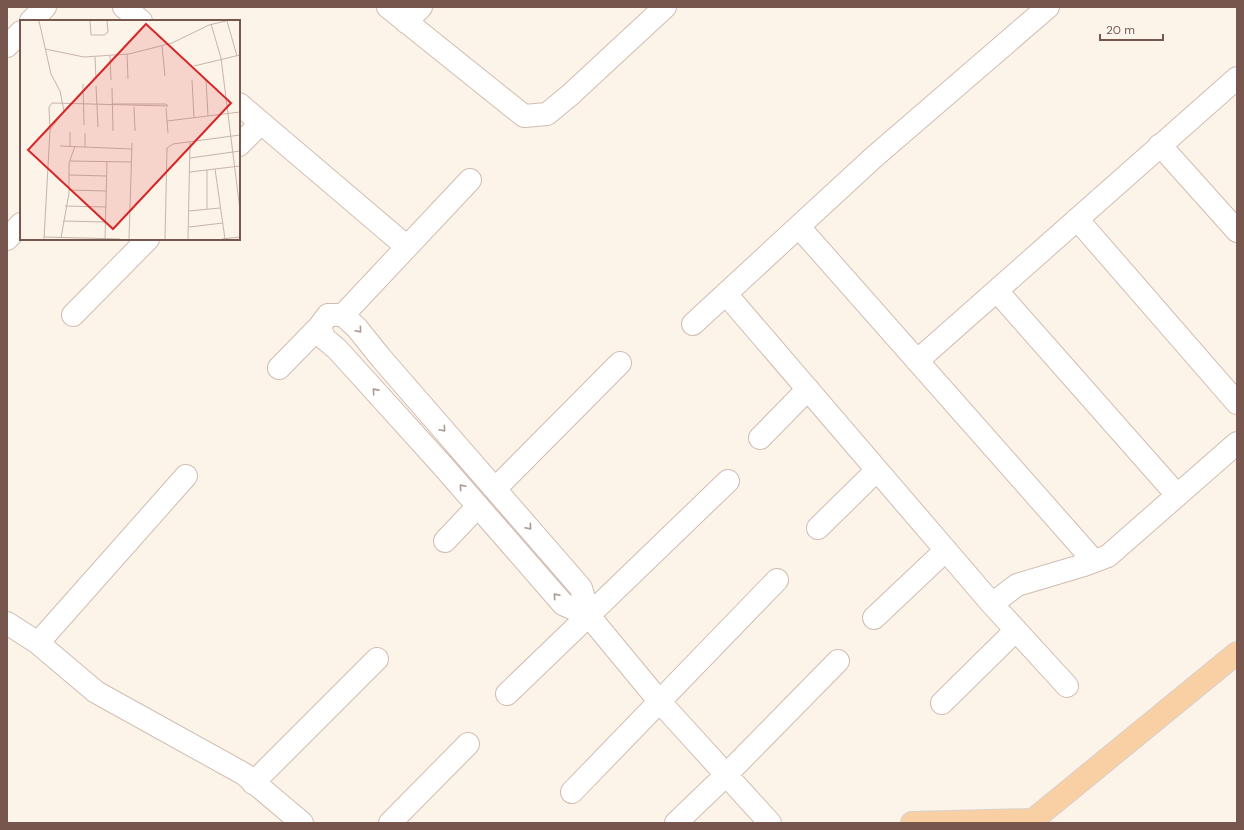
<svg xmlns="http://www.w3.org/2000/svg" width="1244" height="830" viewBox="0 0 1244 830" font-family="'DM Sans',sans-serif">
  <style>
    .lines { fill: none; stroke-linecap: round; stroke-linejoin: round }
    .minor-casing { stroke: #d1bcb1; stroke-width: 24 }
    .major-casing { stroke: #d9d0cd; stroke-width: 24 }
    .minor { stroke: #fff; stroke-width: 22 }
    .major { stroke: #f8d0a4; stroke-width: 22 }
    .oneway { stroke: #ad9a94 }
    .inset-road { fill: none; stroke: #c7b5ab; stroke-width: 1 }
    .view { fill: #d62828; fill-opacity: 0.15; stroke: #d62828; stroke-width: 2 }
    .inset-edge { fill: none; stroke: #77574d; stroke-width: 2 }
  </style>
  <rect width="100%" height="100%" fill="#fcf3e9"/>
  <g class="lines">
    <g class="minor-casing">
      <path id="minor" d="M124 7 141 21
        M388 7 524 116 547 114 570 95 665 7
        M31 21 45 7
        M406 22 421 7
        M7 46 21 32
        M239 104 407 247
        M239 145 261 123
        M1160 145 1237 231
        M1077 219 1237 403
        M799 227 1094 561
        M7 239 21 224
        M997 291 1177 495
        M726 294 992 604 1067 686
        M73 315 148 239
        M343 315 470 180
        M693 324 874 157 1048 7
        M917 361 1237 78
        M279 368 319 327
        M760 438 808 389
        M495 489 620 363
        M818 528 877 470
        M445 541 478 506
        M992 604 1017 585 1084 565 1108 556 1237 443
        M589 616 563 604 442 465 337 349 325 339 319 327 328 315H343L357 328 381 358 581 588 589 616 660 702 770 823
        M874 618 946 550
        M7 623 38 643 96 692 244 774 302 823
        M38 643 186 476
        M507 694 728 481
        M942 703 1016 630
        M253 783 377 659
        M572 792 777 580
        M390 823 468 744
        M676 823 726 775 838 661"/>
    </g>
    <g class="major-casing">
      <path id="major" d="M912 823 1033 820 1237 653"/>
    </g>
    <use href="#minor" class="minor"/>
    <use href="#major" class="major"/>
  </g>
  <defs><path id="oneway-chevron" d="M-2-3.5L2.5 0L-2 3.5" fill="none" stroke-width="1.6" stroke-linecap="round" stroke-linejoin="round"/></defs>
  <g class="oneway">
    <use href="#oneway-chevron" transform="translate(359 330) rotate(49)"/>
    <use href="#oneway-chevron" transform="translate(375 391) rotate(-132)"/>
    <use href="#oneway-chevron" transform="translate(443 429) rotate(49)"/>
    <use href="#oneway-chevron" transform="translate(462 487) rotate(-131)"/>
    <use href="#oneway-chevron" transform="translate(529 527) rotate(49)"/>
    <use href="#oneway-chevron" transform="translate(556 596) rotate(-131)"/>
  </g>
  <g transform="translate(20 20)">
    <rect width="220" height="220" fill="#fcf3e9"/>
    <path class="inset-road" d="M19 1 31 54 40 71 44 91 30 110 24 219M70 1 71 15H84L88 12 87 1M207 1 217 36M191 4 201 38 220 190M142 26 145 56M25 29 64 37 109 34 152 23 189 5 206 1M107 34 108 59M90 36 91 60M75 37 76 59M174 46 220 35M186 59 188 96M172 60 174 98M63 64 64 105M76 66 78 107M92 68 93 111M114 87 115 111M146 88 148 113M147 101 220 92M30 110 29 87 32 83 148 86 146 84H92M50 112V126M65 113V127M40 126 112 129M170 138 220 131M50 141 112 142M195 149 205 219M170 152 220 146M49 155 87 156M49 170 86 171M45 186 86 187M187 189V150M169 191 200 188M43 201 86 202M169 207 203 203M24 217 100 219M41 218 49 173V143L55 126M85 219 87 142M109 219 112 123M145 219 147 128 153 124 220 115M168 219 170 122M202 219 220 217"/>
    <path class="view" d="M126 4 211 83 93 209 8 130Z"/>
    <rect width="220" height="220" class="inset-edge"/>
  </g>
  <rect width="1244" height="830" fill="none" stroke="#77574d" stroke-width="16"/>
  <path d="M1100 34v6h63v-6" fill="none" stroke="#77574d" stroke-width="2"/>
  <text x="1106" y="34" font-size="12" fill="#77574d" stroke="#fff7f0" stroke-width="3" paint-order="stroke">20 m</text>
</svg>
